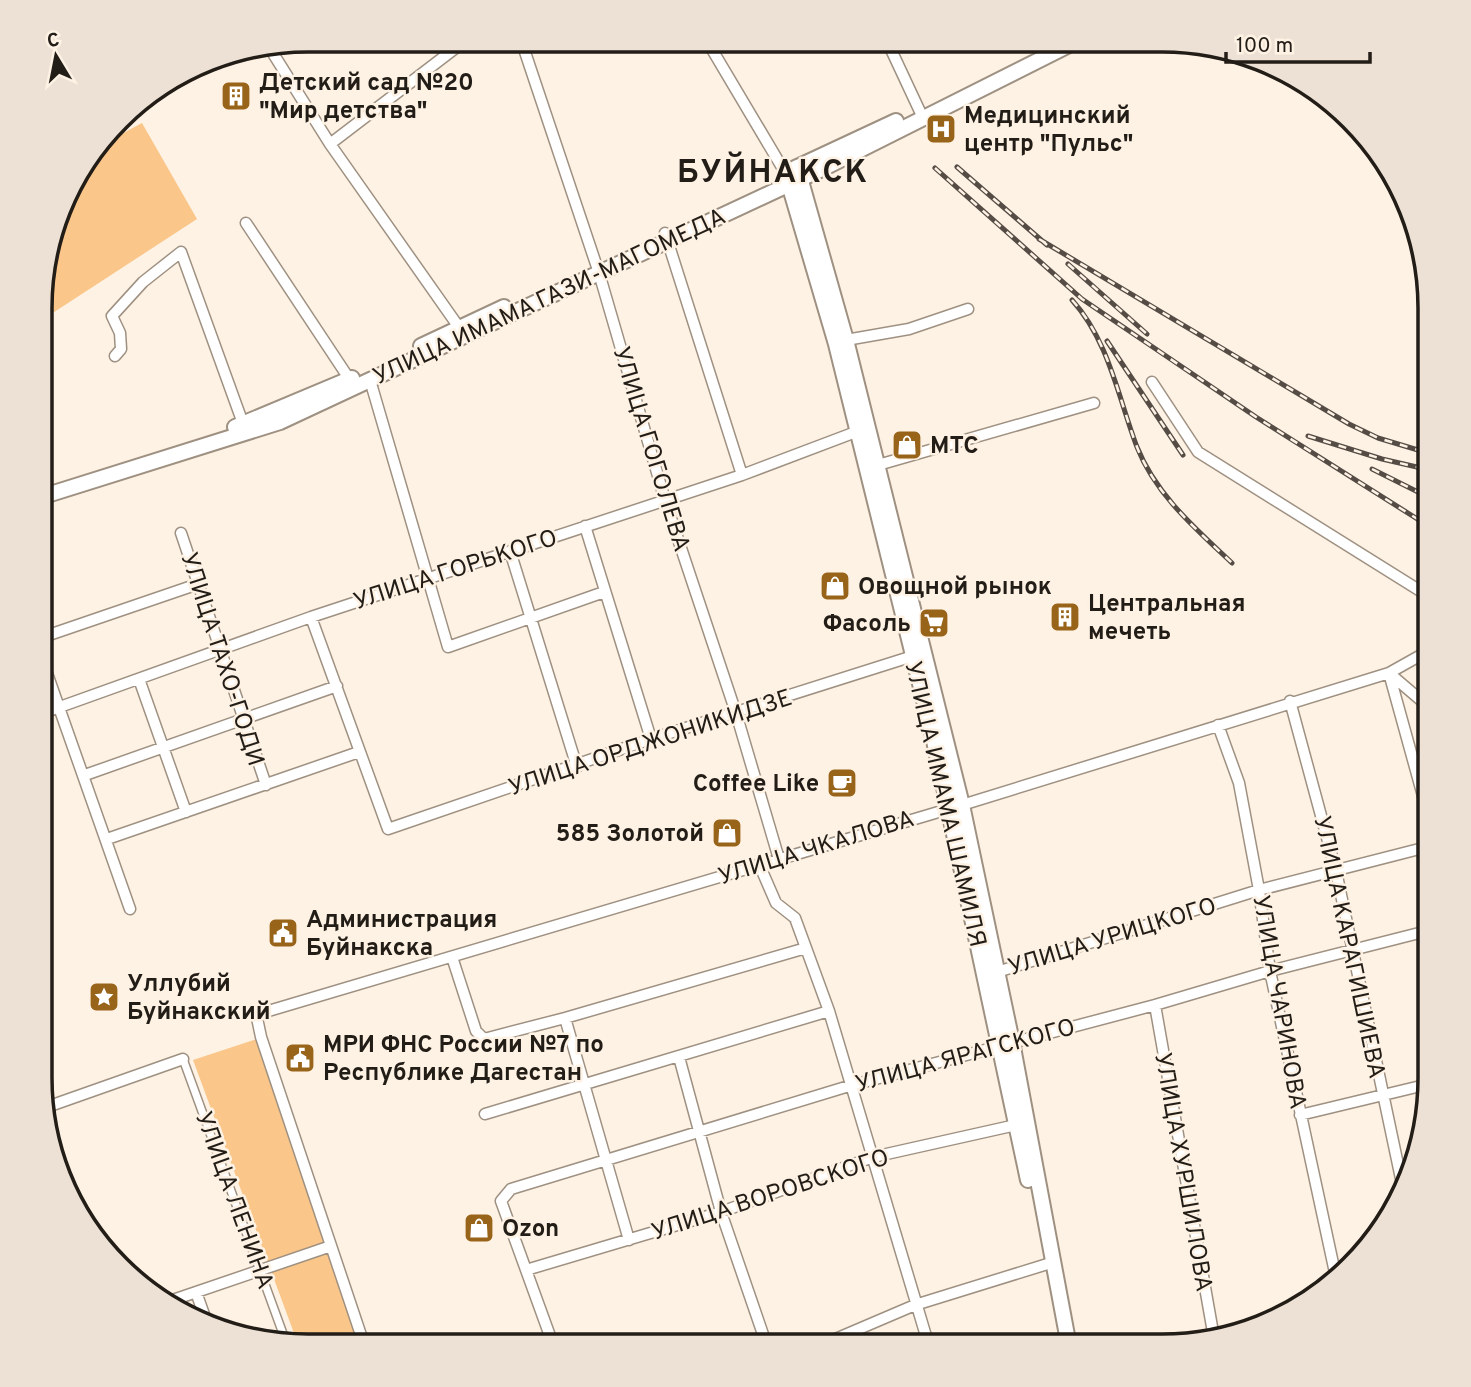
<svg xmlns="http://www.w3.org/2000/svg" width="1471" height="1387" viewBox="0 0 1471 1387" font-family="Overpass,sans-serif">
  <style>
    .green { fill: #fac689 }
    .lines { fill: none; stroke-linecap: round; stroke-linejoin: round }
    .pedestrian-casing { stroke: #9f9182; stroke-width: 10 }
    .minor-casing { stroke: #9f9182; stroke-width: 13 }
    .secondary-casing { stroke: #9f9182; stroke-width: 18 }
    .pedestrian { stroke: #fff; stroke-width: 7 }
    .minor { stroke: #fff; stroke-width: 10 }
    .secondary { stroke: #fff; stroke-width: 14 }
    .rail-casing { stroke: #554d45; stroke-width: 5 }
    .rail { stroke: #fef2e4; stroke-width: 2.5; stroke-dasharray: 8; stroke-linecap: butt }
    .labels { text-anchor: middle; stroke-width: 5; stroke-linejoin: round; paint-order: stroke }
    .poi-label { font-size: 24px; font-weight: bold; fill: #231d17; stroke: #fef2e4; text-anchor: start }
    .street-label { font-size: 24px; fill: #231d17; stroke: #fef2e4 }
    .district-label { font-size: 32px; font-weight: bold; letter-spacing: 2px; fill: #231d17; stroke: #fef2e4 }
    .rim { fill: none; stroke: #231d17; stroke-width: 3.5 }
  </style>
  <rect width="100%" height="100%" fill="#fef2e4"/>
  <path class="green" d="M142 123 197 219 45 318V257L76 174 101 145Z
    M257 1039 359 1347 298 1344 193 1060Z"/>
  <g class="lines">
    <g class="pedestrian-casing">
      <path id="pedestrian" d="M183 1059 286 1342"/>
    </g>
    <g class="minor-casing">
      <path id="minor" d="M521 40 599 273 665 500 736 713 779 859
        M707 41 786 174
        M887 41 923 118
        M269 47 330 144 463 333
        M330 144 466 40
        M246 223 352 383
        M665 233 742 475
        M846 340 909 329 968 309
        M115 356 121 349 120 333 112 316 143 282 181 252 245 429
        M370 380 448 647 604 592
        M1152 382 1198 452 1430 597
        M878 465 1094 403
        M585 526 651 739
        M181 533 266 785
        M510 551 577 767
        M311 617 388 829 651 739 913 656
        M43 637 198 584
        M43 662 130 909
        M1389 673 1431 825
        M1389 673 1430 708
        M139 679 186 812
        M1290 701 1336 871 1404 1193
        M43 713 311 617 742 475 861 430
        M1218 725 1239 783 1259 890 1270 971 1337 1282
        M85 775 337 686
        M107 839 359 752
        M759 864 776 903 795 918 806 948 829 1011 929 1346
        M452 957 476 1031 484 1039 565 1018 806 948
        M997 972 1259 890 1431 846
        M1155 1005 1214 1338
        M565 1018 629 1240
        M679 1057 721 1212 767 1346
        M44 1108 183 1059
        M485 1114 829 1011
        M1300 1115 1429 1084
        M526 1270 721 1212 873 1157 1016 1125
        M196 1292 207 1323
        M167 1302 331 1246
        M819 1346 915 1305 1054 1262
        M365 1347 261 1037 257 1018 265 1012 962 805 1389 673 1430 650
        M554 1347 501 1201 511 1189 849 1086 1155 1005 1270 971 1431 930"/>
    </g>
    <g class="secondary-casing">
      <path id="secondary" d="M797 167 846 340 962 805 1012 1042 1069 1346
        M791 170 896 121
        M786 174 836 344 933 736 1028 1180
        M421 346 504 307
        M235 427 352 378
        M44 496 280 422 824 168 1077 41"/>
    </g>
    <use href="#pedestrian" class="pedestrian"/>
    <use href="#minor" class="minor"/>
    <use href="#secondary" class="secondary"/>
    <g class="rail-casing">
      <path id="rail" d="M957 167 1047 245
        M935 168 1082 299 1256 417 1430 527
        M1039 239 1349 424 1378 438 1418 450
        M1068 264 1147 334
        M1072 300C1109 341 1118 397 1137 447 1156 495 1196 529 1232 563
        M1107 341 1183 455
        M1308 436 1382 459 1430 470
        M1372 469 1430 498"/>
    </g>
    <use href="#rail" class="rail"/>
  </g>
  <defs>
    <g id="building-square" transform="scale(1.575)"><rect x="-9" y="-9" width="18" height="18" rx="4" fill="#986419" stroke="#fef2e4"/><path d="M-4-6H4V6H1V3H-1V6H-4ZM-2.5-4.3h1.7v1.8h-1.7ZM.8-4.3h1.7v1.8H.8ZM-2.5-1h1.7V.8h-1.7ZM.8-1h1.7V.8H.8Z" fill="#fff"/></g>
    <g id="hospital-square" transform="scale(1.575)"><rect x="-9" y="-9" width="18" height="18" rx="4" fill="#986419" stroke="#fef2e4"/><path d="M-5-5h3v3.5h4V-5h3V5h-3V1.5h-4V5h-3Z" fill="#fff"/></g>
    <g id="shop-square" transform="scale(1.575)"><rect x="-9" y="-9" width="18" height="18" rx="4" fill="#986419" stroke="#fef2e4"/><path d="M-5-2.5h2.3a2.7 3.5 0 0 1 5.4 0H5L5.5 6h-11ZM-1.5-2.5h3a1.5 2.3 0 0 0-3 0Z" fill="#fff"/></g>
    <g id="supermarket-square" transform="scale(1.575)"><rect x="-9" y="-9" width="18" height="18" rx="4" fill="#986419" stroke="#fef2e4"/><path d="M-6-5.5h2.5l.6 2H6L4.5 2H-2.5L-4.4-4H-6ZM-1.5 3.2a1.3 1.3 0 1 0 .1 0ZM3 3.2a1.3 1.3 0 1 0 .1 0Z" fill="#fff"/></g>
    <g id="cafe-square" transform="scale(1.575)"><rect x="-9" y="-9" width="18" height="18" rx="4" fill="#986419" stroke="#fef2e4"/><path d="M-5.5-4.5H6V0H3Q3 3.5 0 3.5H-2.5Q-5.5 3.5-5.5 0ZM3-3.2v2h1.7v-2ZM-6 4.5H4V6H-6Z" fill="#fff"/></g>
    <g id="civic-square" transform="scale(1.575)"><rect x="-9" y="-9" width="18" height="18" rx="4" fill="#986419" stroke="#fef2e4"/><path d="M-.6-6.5H3V-4.5H.6V-3L4-1V1h2V6H-6V1h2V-1L-.6-3ZM-1.2 2.5V6h2.4V2.5Z" fill="#fff"/></g>
    <g id="sight-square" transform="scale(1.575)"><rect x="-9" y="-9" width="18" height="18" rx="4" fill="#986419" stroke="#fef2e4"/><path d="M0-6L1.8-2.2L6-1.7L2.9 1.2L3.7 5.4L0 3.3L-3.7 5.4L-2.9 1.2L-6-1.7L-1.8-2.2Z" fill="#fff"/></g>
  </defs>
  <g fill-rule="evenodd">
    <use href="#building-square" x="236" y="96"/>
    <use href="#hospital-square" x="941" y="129"/>
    <use href="#shop-square" x="907" y="445"/>
    <use href="#shop-square" x="835" y="586"/>
    <use href="#building-square" x="1065" y="617"/>
    <use href="#supermarket-square" x="934" y="623"/>
    <use href="#cafe-square" x="842" y="783"/>
    <use href="#shop-square" x="727" y="833"/>
    <use href="#civic-square" x="283" y="933"/>
    <use href="#sight-square" x="104" y="997"/>
    <use href="#civic-square" x="300" y="1058"/>
    <use href="#shop-square" x="479" y="1228"/>
  </g>
  <g class="labels">
    <g class="poi-label">
      <text x="259" y="90">Детский сад №20<tspan x="259" dy="28">"Мир детства"</tspan></text>
      <text x="964" y="123">Медицинский<tspan x="964" dy="28">центр "Пульс"</tspan></text>
      <text x="930" y="453">МТС</text>
      <text x="858" y="594">Овощной рынок</text>
      <text x="1088" y="611">Центральная<tspan x="1088" dy="28">мечеть</tspan></text>
      <text x="911" y="631" text-anchor="end">Фасоль</text>
      <text x="819" y="791" text-anchor="end">Coffee Like</text>
      <text x="704" y="841" text-anchor="end">585 Золотой</text>
      <text x="306" y="927">Администрация<tspan x="306" dy="28">Буйнакска</tspan></text>
      <text x="127" y="991">Уллубий<tspan x="127" dy="28">Буйнакский</tspan></text>
      <text x="323" y="1052">МРИ ФНС России №7 по<tspan x="323" dy="28">Республике Дагестан</tspan></text>
      <text x="502" y="1236">Ozon</text>
    </g>
    <g class="street-label">
      <text transform="translate(549 296) rotate(-25)" y="8">УЛИЦА ИМАМА ГАЗИ-МАГОМЕДА</text>
      <text transform="translate(652 449) rotate(73)" y="8">УЛИЦА ГОГОЛЕВА</text>
      <text transform="translate(455 569) rotate(-18)" y="8">УЛИЦА ГОРЬКОГО</text>
      <text transform="translate(223 659) rotate(72)" y="8">УЛИЦА ТАХО-ГОДИ</text>
      <text transform="translate(650 742) rotate(-18)" y="8">УЛИЦА ОРДЖОНИКИДЗЕ</text>
      <text transform="translate(946 804) rotate(77)" y="8">УЛИЦА ИМАМА ШАМИЛЯ</text>
      <text transform="translate(816 847) rotate(-17)" y="8">УЛИЦА ЧКАЛОВА</text>
      <text transform="translate(1112 936) rotate(-17)" y="8">УЛИЦА УРИЦКОГО</text>
      <text transform="translate(1350 947) rotate(78)" y="8">УЛИЦА КАРАГИШИЕВА</text>
      <text transform="translate(1280 1002) rotate(80)" y="8">УЛИЦА ЧАРИНОВА</text>
      <text transform="translate(965 1055) rotate(-15)" y="8">УЛИЦА ЯРАГСКОГО</text>
      <text transform="translate(1184 1172) rotate(80)" y="8">УЛИЦА ХУРШИЛОВА</text>
      <text transform="translate(770 1194) rotate(-18)" y="8">УЛИЦА ВОРОВСКОГО</text>
      <text transform="translate(235 1200) rotate(70)" y="8">УЛИЦА ЛЕНИНА</text>
    </g>
    <g class="district-label">
      <text x="773" y="182">БУЙНАКСК</text>
    </g>
  </g>
  <path d="M0 0H1471V1387H0ZM308 52H1162A256 256 0 0 1 1418 308V1078A256 256 0 0 1 1162 1334H308A256 256 0 0 1 52 1078V308A256 256 0 0 1 308 52Z" fill="#ece1d4" fill-rule="evenodd"/>
  <path class="rim" d="M308 52H1162A256 256 0 0 1 1418 308V1078A256 256 0 0 1 1162 1334H308A256 256 0 0 1 52 1078V308A256 256 0 0 1 308 52Z"/>
  <g transform="translate(56 56) rotate(350)" stroke="#fef2e4" stroke-width="5" paint-order="stroke">
  <path d="M0-5L12 26L0 18L-12 26Z" fill="#231d17"/>
  <text y="-10" font-size="19" font-weight="bold" text-anchor="middle" fill="#231d17">С</text>
  </g>
  <path d="M1226 52v10h144v-10" fill="none" stroke="#231d17" stroke-width="3.5"/>
  <text x="1236" y="52" font-size="21" fill="#231d17" stroke="#fef2e4" stroke-width="5" paint-order="stroke">100 m</text>
</svg>
